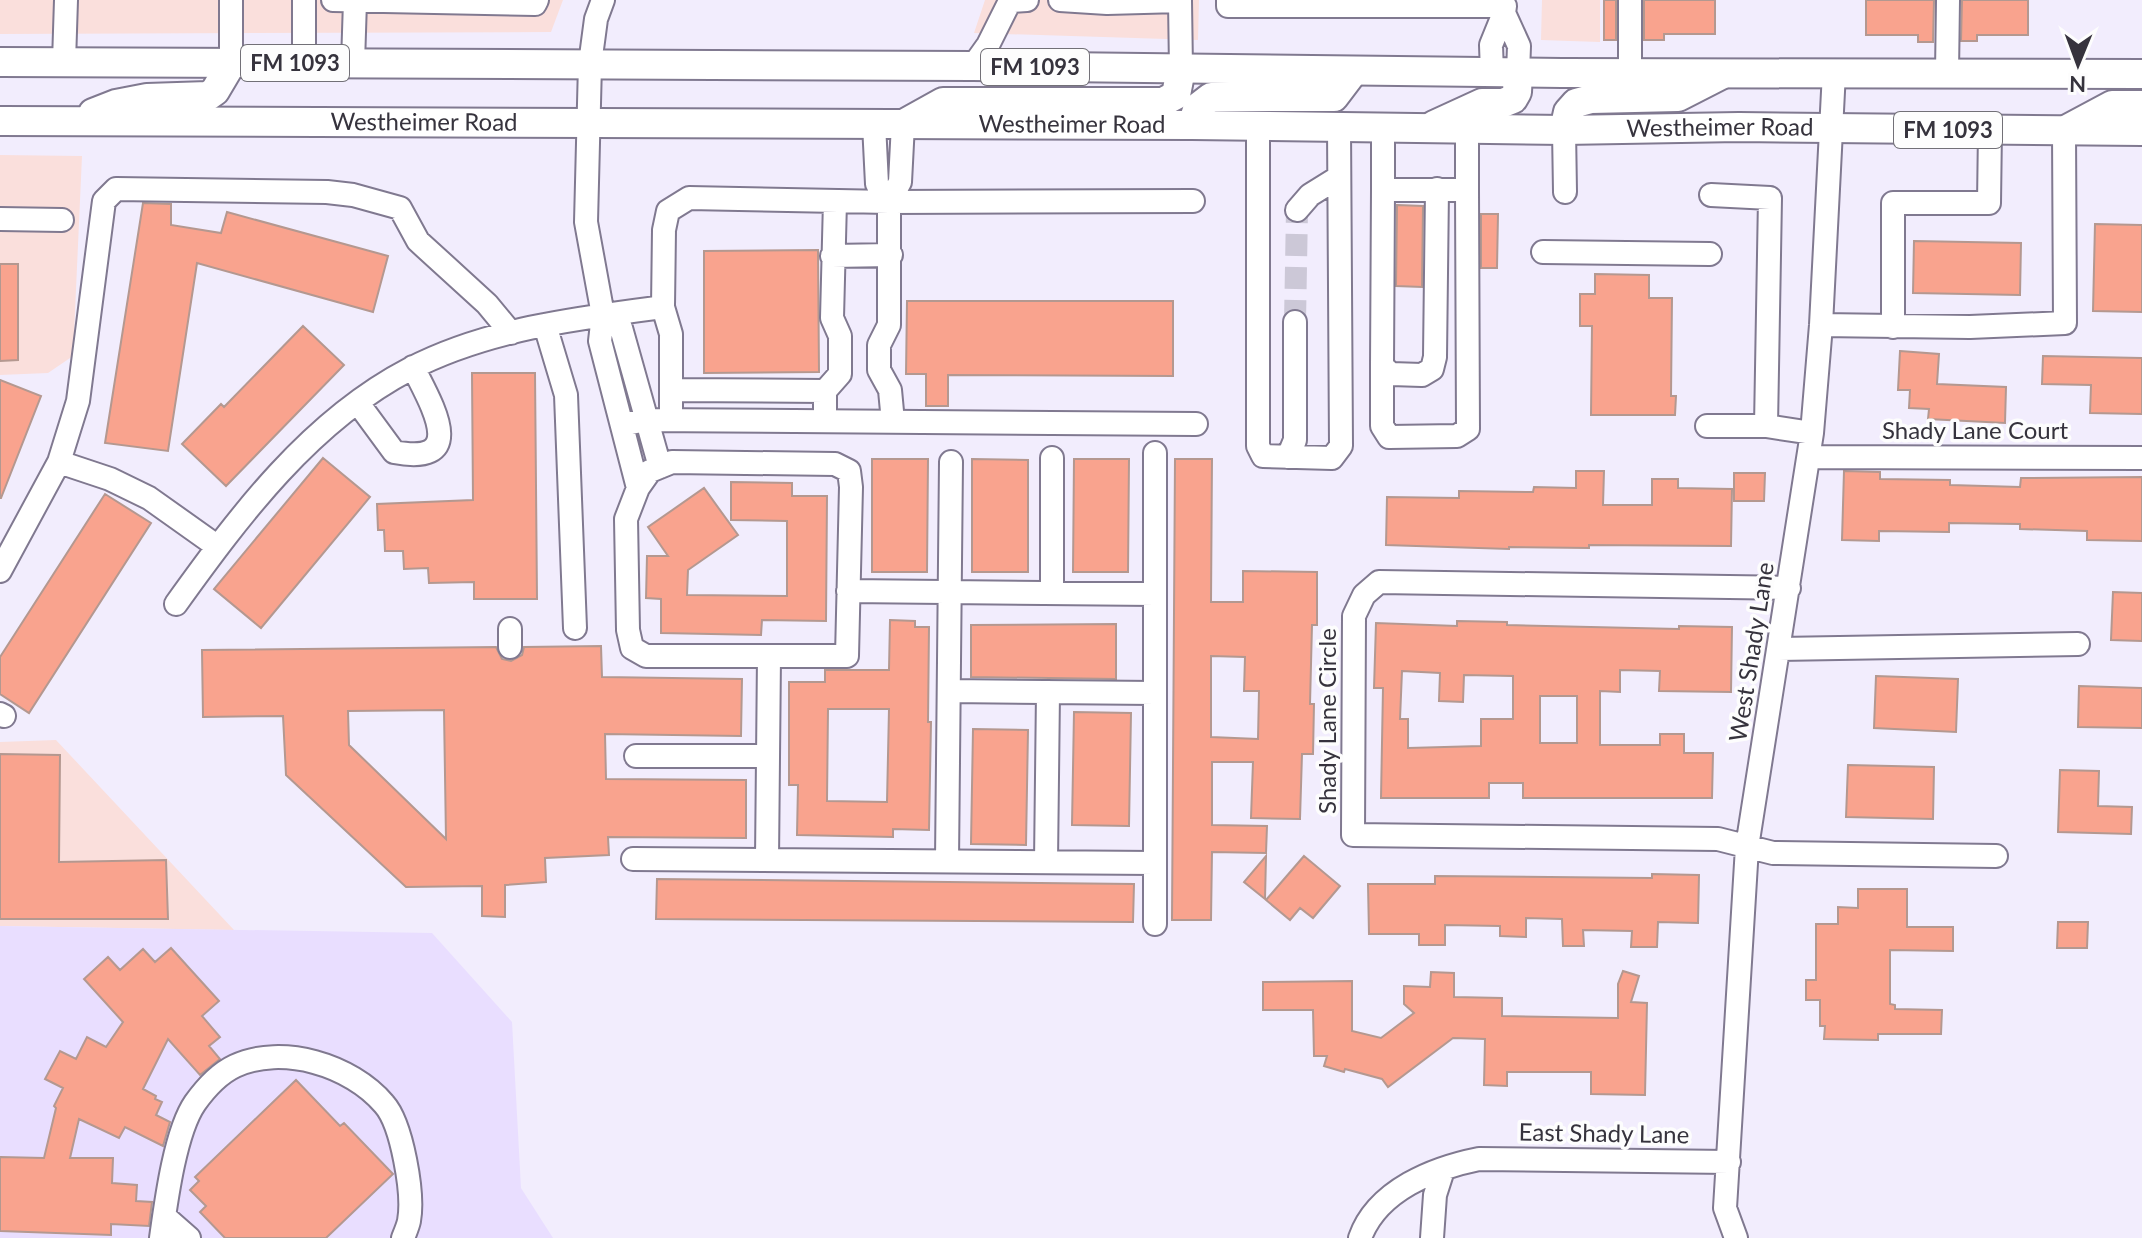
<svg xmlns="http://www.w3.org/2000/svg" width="2142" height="1238" viewBox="0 0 2142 1238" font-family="Lato,sans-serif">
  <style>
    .commercial { fill: #fadfdc }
    .built { fill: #e9deff }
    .building { fill: #f9a38e; stroke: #b49890; stroke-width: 2; fill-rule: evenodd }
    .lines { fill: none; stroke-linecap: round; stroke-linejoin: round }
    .minor-tunnel { stroke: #ccc8d7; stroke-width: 22; stroke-dasharray: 22 11; stroke-linecap: butt }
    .minor-casing { stroke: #807990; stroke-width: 26 }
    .major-casing { stroke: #807990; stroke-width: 32 }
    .minor { stroke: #fff; stroke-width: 22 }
    .major { stroke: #fff; stroke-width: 28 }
    .labels { text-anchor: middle; stroke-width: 7; stroke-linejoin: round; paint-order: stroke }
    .shield { fill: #fdfdfd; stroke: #727077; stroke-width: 2 }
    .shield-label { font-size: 22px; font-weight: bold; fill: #36333d }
    .street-label { font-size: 24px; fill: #36333d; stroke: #fdfdfd }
  </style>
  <rect width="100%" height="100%" fill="#f2edfd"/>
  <path class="commercial" d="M0 0H563L551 32 0 34Z
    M985 0H1199L1198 40 974 33Z
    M1542 0H1600V42L1541 40Z
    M0 155 82 156 73 356 48 373 0 375Z
    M56 740 234 930 0 926V742Z"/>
  <path class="built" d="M0 926 432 933 512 1022 521 1188 553 1238H0Z"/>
  <path class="building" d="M1604 0H1616V40H1604Z
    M1644 0H1715V34H1664V40H1644Z
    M1866 0H1934L1933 42H1918V35H1866Z
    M1962 0H2028V35H1977V41H1961Z
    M143 203 171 204V225L221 233 227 212 388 256 373 312 197 263 168 451 105 443Z
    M1397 205 1423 206 1422 287 1396 286Z
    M1481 214H1498L1497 268H1481Z
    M2095 224 2142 225V312L2093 311Z
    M1914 241 2021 243 2020 295 1913 293Z
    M818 250 819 372 704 373V251Z
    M0 264H18V360L0 361Z
    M1595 274 1649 275V298H1672L1671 396H1676L1675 415H1591L1592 326H1580V294H1595Z
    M907 301H1173V376L948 375V406H926V374H906Z
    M303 326 344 365 226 486 182 444 221 404 224 407Z
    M1900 351 1939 354 1937 384 2006 387 2005 423 1928 419 1929 409 1909 408 1910 390H1898Z
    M2043 356 2142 358V414L2090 413 2091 385 2042 384Z
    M472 373H535L537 599H474V582L429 583 428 568 404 569 403 551H385L384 530H378L377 504 473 500Z
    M0 380 41 396 1 498H0Z
    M323 458 370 497 261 628 214 589Z
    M872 459H928L927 572H872Z
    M972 459 1028 460V572H972Z
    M1074 459H1129L1128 572H1073Z
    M1175 459H1212L1211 602H1243V571L1317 572V625H1312L1310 704H1314L1313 754H1302L1300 819 1251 818 1253 762H1212V825L1267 826 1266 853 1212 852 1211 920H1172ZM1211 656 1245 657 1244 691H1259L1258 739 1211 737Z
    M1576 471H1604L1603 505H1652V479H1678V488L1732 489 1731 546 1589 545V548L1509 547V549L1386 545 1387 497 1459 498V491L1533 492 1534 487 1576 488Z
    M1844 471 1880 472V479L1950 480V485L2020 487 2021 478 2142 477V541L2087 540V531L2020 529V524L1949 523V532L1879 531V541L1842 540Z
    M1734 473H1765L1764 501H1734Z
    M731 482 792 483V496H827L826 621 762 620 761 635 661 633V599L646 598 647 556H668L648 527 704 488 738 535 688 570 687 595 787 596V521L731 520Z
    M105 494 151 523 29 713 0 694V657Z
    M2113 592 2142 593V641L2111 640Z
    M890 620 915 621V627H929L928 722H931L929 830 893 829V837L797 835 798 785H789V682H825V670H889ZM828 709H889L887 802 827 801Z
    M1457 621 1507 622V625L1679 629V626L1732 627 1731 692 1659 691 1660 671 1620 670V692L1600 691V745H1660V734H1684V753H1713L1712 798H1523V783H1489V798H1381L1383 688H1374L1376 623 1457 626ZM1402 671 1440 673 1439 701 1463 702 1464 675 1513 676V719H1481V746L1408 748V719H1400ZM1540 696H1577V743H1540Z
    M1116 624V679L971 677V625Z
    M601 646 602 677 742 679 741 736 605 734 606 779 746 780V838L608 837 609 855 545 858 546 882 505 885V917L482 916V886L406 887 286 775 283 716 203 717 202 650 496 647 502 659 511 661 522 655 524 647ZM444 710 446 839 349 745 348 711Z
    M1876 676 1958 679 1956 732 1874 728Z
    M2079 686 2142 688V728L2078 727Z
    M1074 712 1131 713 1129 826 1072 825Z
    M973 729 1028 730 1026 845 971 844Z
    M0 754 60 755 59 862 166 860 168 919H0Z
    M1848 765 1934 767 1933 819 1846 817Z
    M2060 770 2099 771 2098 806 2132 807 2131 834 2058 832Z
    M1266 856 1265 899 1244 882Z
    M1304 856 1340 886 1313 918 1300 908 1290 920 1266 900Z
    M1652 874 1699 875 1698 923 1658 922 1657 947H1631L1632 931 1583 930 1584 946H1563L1562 919 1526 918V937L1500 936V926L1445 925V945H1419V934H1369L1368 884H1435V876L1652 878Z
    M657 879 1134 884 1133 922 656 919Z
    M1858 889H1907V927H1953V951L1890 950V1004L1895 1005V1009L1942 1010 1941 1034H1878V1040L1824 1039 1825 1026H1820V1000H1806V980H1816V924H1838V907L1858 908Z
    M2058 922H2088L2087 948H2057Z
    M171 948 219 1001 202 1016 220 1037 209 1046 220 1059 200 1075 168 1039 143 1089 156 1096 155 1099 162 1102 156 1115 170 1122 163 1146 125 1127 119 1138 79 1119 70 1158H113L112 1183 137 1185 136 1201 152 1202 149 1226 111 1224V1235L0 1231V1157L44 1158 56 1108 54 1106 63 1088 45 1079 60 1051 76 1059 87 1037 106 1047 123 1022 84 979 108 957 120 970 143 949 155 962Z
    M1623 971 1639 976 1631 1002 1647 1003 1645 1095 1591 1094V1072H1507V1086L1484 1085 1485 1039 1453 1038 1388 1087 1382 1079 1345 1069 1344 1072 1324 1066 1327 1056H1314L1313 1010H1263V982L1352 981V1031L1381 1038 1414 1013 1404 1004V986L1430 987 1431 972 1454 973V997L1502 998V1016L1618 1018V984Z
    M296 1080 340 1126 344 1123 393 1174 326 1238H225L200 1212 206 1206 190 1190 199 1181 195 1177Z"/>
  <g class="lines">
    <path class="minor-tunnel" d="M1295 322 1297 210"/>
    <g class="minor-casing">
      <path id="minor" d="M231 0V64
        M333 0 535 4 537 0
        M603 0 596 19 590 64 586 222 603 315 600 341 638 488
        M1060 0 1107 3 1180 1 1181 69
        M1228 0V6H1505L1504 13 1519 46 1518 73
        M1630 0V73
        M64 62 66 0
        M304 63V0
        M353 63 355 1
        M973 66 988 45 1010 1 1027 0
        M1492 73 1491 45 1504 13
        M1947 73 1948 0
        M874 124 877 184 889 202
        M1258 126V446L1263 456 1332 458 1341 446 1339 127
        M1383 127V190H1467V129
        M1564 130 1565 192
        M1383 190 1382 366 1391 374 1422 375 1432 369 1435 357 1437 189
        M1711 195 1770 198 1766 426
        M1297 210 1310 195 1339 177
        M0 219 62 220
        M1543 252 1710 254
        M832 256 891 255
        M603 315 621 328 660 467
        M545 325 566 395 575 628
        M1821 325 1970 327 2065 323 2064 131
        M1893 327V203H1989L1990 130
        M1382 366V426L1389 437 1457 436 1468 429 1467 190
        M671 390 825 391
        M358 403 394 452C471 467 430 402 413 367
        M671 420V334L663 307 664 230 668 211 689 198 889 202 1193 201
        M825 421V391L840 374V336L832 318 835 201
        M893 422 890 390 879 370V345L889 325V202L900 182 903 124
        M622 425 645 420 1196 424
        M1707 426H1766L1812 433
        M1155 453V924
        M1288 457 1295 440V322
        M1809 457 2142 458
        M1052 458V593
        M59 462 110 479 149 498 218 547
        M672 462 835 464 849 471 851 487 847 656H646L632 648 628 630 626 519 638 488 650 471Z
        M0 571 59 462 78 401 104 201 116 189 327 192 353 195 400 208 418 241 487 304 511 333
        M1789 588 1379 582 1364 595 1354 616 1353 835 1718 839 1773 853 1996 856
        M848 591 1155 594
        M176 604C240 515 310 421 410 369 487 329 578 318 663 307
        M510 647V629
        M1779 649 2078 644
        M949 691 1155 693
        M0 714 4 716
        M636 756H768
        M633 859 1155 863
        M767 860 769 656
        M947 861 951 462
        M1046 862 1048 692
        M164 1216 189 1238
        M161 1238C166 1202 175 1132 195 1103 205 1089 218 1074 235 1066 282 1044 351 1065 384 1104 402 1124 414 1194 409 1221 408 1226 405 1233 403 1238
        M1360 1238C1377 1190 1434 1168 1479 1159L1729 1162
        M1432 1238 1435 1195 1443 1170
        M1736 1238 1725 1208 1747 847 1812 433 1821 325 1834 72"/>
    </g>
    <g class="major-casing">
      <g id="major">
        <path d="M0 62 973 66 1562 73 2142 74"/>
        <path d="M93 113 116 104 147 98 208 96 215 91 231 64"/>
        <path id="s1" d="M0 121 1192 125 1564 130 1739 127 2142 131"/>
        <path d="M907 122 943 102H1163L1176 95 1181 69"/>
        <path d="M1192 125 1198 107 1211 97H1334L1353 72"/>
        <path d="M1434 125 1482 103H1503L1513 99 1517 92 1518 73"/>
        <path d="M2069 128 2112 105H2142"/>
        <path d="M1564 130 1568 112 1576 103 1591 99 1678 97 1721 75"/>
      </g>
    </g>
    <use href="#minor" class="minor"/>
    <use href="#major" class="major"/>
  </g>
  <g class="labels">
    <g class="shield">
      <rect x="241" y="45" width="108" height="36" rx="6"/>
      <rect x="981" y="49" width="108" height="36" rx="6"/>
      <rect x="1894" y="112" width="108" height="36" rx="6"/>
    </g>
    <g class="shield-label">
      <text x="295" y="71">FM 1093</text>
      <text x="1035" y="75">FM 1093</text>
      <text x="1948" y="138">FM 1093</text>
    </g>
    <g class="street-label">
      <text dy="8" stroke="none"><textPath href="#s1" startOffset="424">Westheimer Road</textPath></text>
      <text dy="8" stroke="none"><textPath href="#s1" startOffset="1072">Westheimer Road</textPath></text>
      <text dy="8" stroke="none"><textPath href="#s1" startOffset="1720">Westheimer Road</textPath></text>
      <text x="1975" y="439">Shady Lane Court</text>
      <text transform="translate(1752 652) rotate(-81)" y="8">West Shady Lane</text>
      <text transform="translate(1328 721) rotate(-90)" y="8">Shady Lane Circle</text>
      <text transform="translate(1604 1134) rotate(1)" y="8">East Shady Lane</text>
    </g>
  </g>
  <g transform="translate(2078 64) rotate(181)" stroke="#fdfdfd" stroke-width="6" paint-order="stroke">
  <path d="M0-6L14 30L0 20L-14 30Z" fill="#36333d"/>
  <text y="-12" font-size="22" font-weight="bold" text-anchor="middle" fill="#36333d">N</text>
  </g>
</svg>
